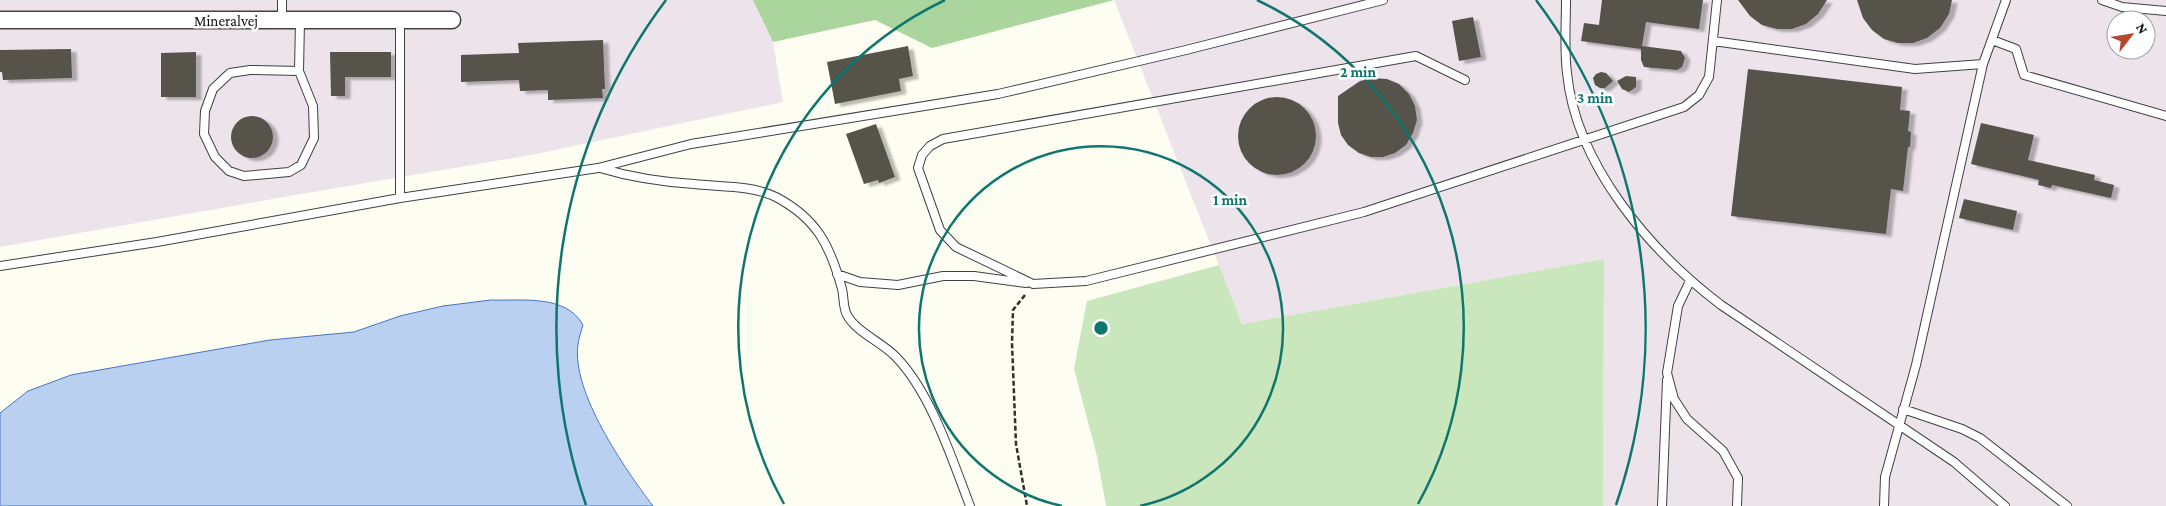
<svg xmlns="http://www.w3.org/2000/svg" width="2166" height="506" viewBox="0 0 2166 506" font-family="'Crimson Pro',serif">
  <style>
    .industrial { fill: #ece3eb; fill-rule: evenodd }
    .green { fill: #c9e6bd }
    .forest { fill: #aad59d }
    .water { fill: #b9d0f1; stroke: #4675c2 }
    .building { fill: #56524b; filter: url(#shadow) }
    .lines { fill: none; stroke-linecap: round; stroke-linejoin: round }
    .service-casing { stroke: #414141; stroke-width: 10 }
    .minor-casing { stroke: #414141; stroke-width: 19 }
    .path { stroke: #303030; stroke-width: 2.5; stroke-dasharray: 5 2.5; stroke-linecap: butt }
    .service { stroke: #fff; stroke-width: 8 }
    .minor { stroke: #fff; stroke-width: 16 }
    .ring { fill: none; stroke: #0f766e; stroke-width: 2.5 }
    .labels { text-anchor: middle; stroke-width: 5; stroke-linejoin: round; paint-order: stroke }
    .street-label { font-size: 15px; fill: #0e0e0e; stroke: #fff }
    .centre { fill: #0f766e; stroke: #fff; stroke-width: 2.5 }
    .ring-label { font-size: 15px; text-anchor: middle; font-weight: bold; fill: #0f766e; stroke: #fff; stroke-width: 5; stroke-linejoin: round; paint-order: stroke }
  </style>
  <defs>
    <filter id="shadow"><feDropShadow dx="5.5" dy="3" stdDeviation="1" flood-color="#0004"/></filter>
  </defs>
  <rect width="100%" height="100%" fill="#fdfef1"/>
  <path class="industrial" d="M0 0H753L773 42 783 102 531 155 301 194 0 247Z
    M1114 0H2166V506H1603L1604 259 1242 324ZM2116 20H2146V50H2116Z"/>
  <path class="green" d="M1604 259 1603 506H1106L1097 456 1074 369 1087 301 1219 265 1242 324Z"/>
  <path class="forest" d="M753 0H1114L932 48 875 20 773 42Z"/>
  <path class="water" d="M491 300C522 301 566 294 583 325 581 331 579 338 578 344 571 392 625 469 653 506H0V413L28 391 71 375 270 340 354 332 400 316 443 306Z"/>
  <path class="building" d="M1602 0H1703L1699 29 1646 22 1642 46 1681 51 1685 58 1682 67 1677 70 1644 67 1641 60V49L1581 41 1584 23 1599 25Z
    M1738 0H1827L1818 14 1806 24 1792 29H1777L1762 25 1750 16Z
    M1857 0H1952L1949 14 1940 28 1927 38 1913 43H1898L1884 39 1872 30 1863 18Z
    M1473 17 1481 57 1459 61 1452 21Z
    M603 40 605 89H602L603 98 548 100V90L520 91 519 80 461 82V55L519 53 518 43Z
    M908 46 913 76 899 79 901 91 835 104 827 62Z
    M71 49 72 78 3 80 2 72H0V50Z
    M196 52V97H161V53Z
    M330 52H391V77H345V96H331Z
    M1748 69 1902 87 1900 110 1910 111 1908 131 1911 132 1910 147H1908L1903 191 1891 189 1886 234 1731 216Z
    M1601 72 1606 73 1613 81 1605 88H1600L1595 85 1593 78 1596 74Z
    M1626 76 1636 77V87L1629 92 1622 89 1617 81Z
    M1373 78 1387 79 1399 84 1409 94 1415 106 1417 120 1413 133 1406 145 1395 153 1383 157H1371L1359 153 1348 145 1341 135 1338 123V96L1360 81Z
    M1238 136a39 39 0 1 1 78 0a39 39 0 1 1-78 0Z
    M231 137a21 21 0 1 1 42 0a21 21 0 1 1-42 0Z
    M1981 123 2034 135 2028 160 2095 175 2094 180 2114 185 2111 198 2052 185 2051 188 2038 185 2039 180 1971 164Z
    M876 124 895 177 879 183 878 180 864 184 846 134Z
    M1964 199 2017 211 2013 230 1959 218Z"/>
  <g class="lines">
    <g class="service-casing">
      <path id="service" d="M282 0V21
        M1566 0C1566 24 1564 49 1567 73 1576 165 1650 251 1721 305L1954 462 2005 506
        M2102 0 2122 7 2166 11
        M400 20V198L598 168 691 144 998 94 1186 50 1383 0
        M1992 40 2016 49 2024 75 2166 116
        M1713 41 1915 69 1983 64
        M299 71 250 70 230 73 213 89 205 111 204 134 215 157 229 171 244 176 289 172 301 165 314 138 313 106 299 71 300 21
        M1465 80 1416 56 943 139 930 146 922 155 918 168 940 230 956 247 1033 284 1086 281 1364 212 1684 107 1699 95 1709 77 1717 0
        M600 168C630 177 662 182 694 184 720 187 751 185 776 197 817 219 830 245 842 289 844 297 843 308 847 315 857 333 882 342 896 357 931 393 952 459 970 506
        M0 266 157 242 400 198
        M837 274 860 282 898 285 943 276H974L1026 283
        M1690 281 1678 306 1667 373 1674 399 1687 419 1723 451 1738 478 1737 506
        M1903 409 1962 429 1980 438 2067 506
        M1662 506 1667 380
        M1884 506 1885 477 1916 365 1983 64 2006 0"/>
    </g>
    <g class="minor-casing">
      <path id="minor" d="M0 20H452"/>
    </g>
    <path class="path" d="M1025 295 1013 310 1012 343 1016 444 1027 506"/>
    <use href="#service" class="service"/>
    <use href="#minor" class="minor"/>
  </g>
  <g class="ring">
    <path d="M1062 506A182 182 0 1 1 1140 506"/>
    <path d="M784 504A363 363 0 0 1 945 0M1257 0A363 363 0 0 1 1418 504"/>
    <path d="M586 505A545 545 0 0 1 666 0M1536 0A545 545 0 0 1 1616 505"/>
  </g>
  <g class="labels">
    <g class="street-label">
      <text x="226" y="26">Mineralvej</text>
    </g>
  </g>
  <circle cx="1101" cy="328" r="8" class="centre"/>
  <g class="ring-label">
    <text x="1358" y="77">2 min</text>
    <text x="1595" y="103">3 min</text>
    <text x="1230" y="205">1 min</text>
  </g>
  <g transform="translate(2131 35) rotate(59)"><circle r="24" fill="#ffffff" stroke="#9f9f9f"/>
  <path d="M0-4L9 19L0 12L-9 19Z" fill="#b34931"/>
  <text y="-8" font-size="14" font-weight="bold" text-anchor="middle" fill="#0e0e0e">N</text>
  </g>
</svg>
